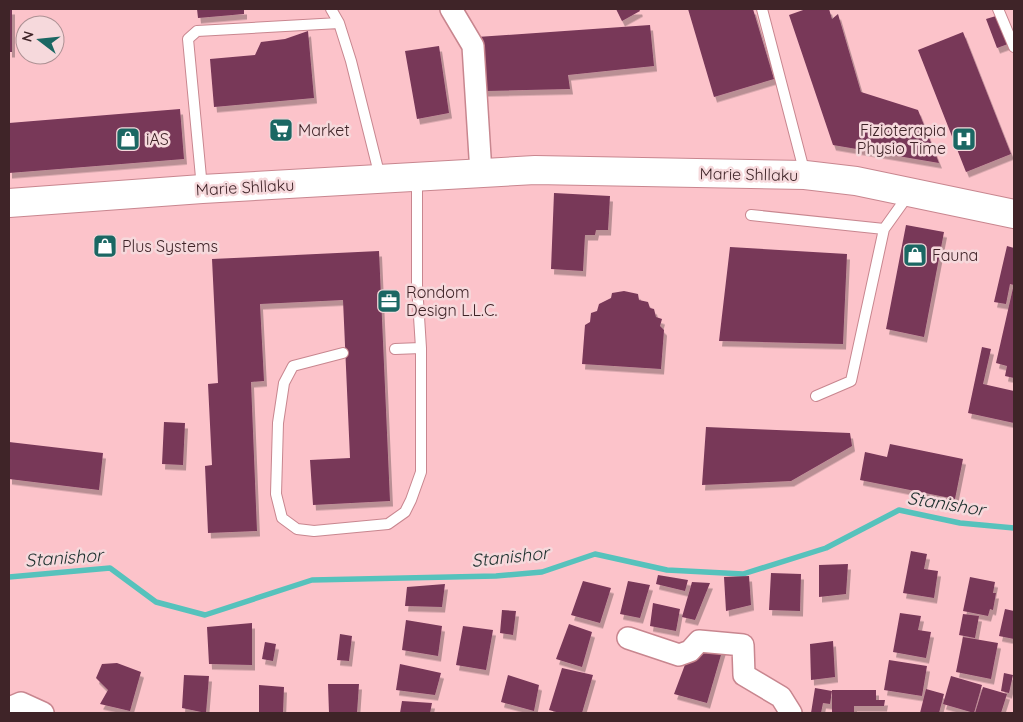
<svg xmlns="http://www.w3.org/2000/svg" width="1023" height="722" viewBox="0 0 1023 722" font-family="Quicksand,sans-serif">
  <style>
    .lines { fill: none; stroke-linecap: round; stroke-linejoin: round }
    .stream { stroke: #56c2bc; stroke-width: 5.5 }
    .building { fill: #783759; filter: url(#shadow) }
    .lane-casing { stroke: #c8868f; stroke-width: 12 }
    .street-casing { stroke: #c8868f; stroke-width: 24 }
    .secondary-casing { stroke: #c8868f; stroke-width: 30 }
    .lane { stroke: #fff; stroke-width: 10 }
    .street { stroke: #fff; stroke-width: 21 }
    .secondary { stroke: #fff; stroke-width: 28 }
    .labels { text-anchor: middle; stroke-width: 5; stroke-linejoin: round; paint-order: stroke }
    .poi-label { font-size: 16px; fill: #3f2428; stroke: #f6d9dc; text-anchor: start }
    .street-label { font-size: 16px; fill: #3f2428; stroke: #f6d9dc }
    .water-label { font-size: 18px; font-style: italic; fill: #1a2e2c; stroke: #f6d9dc }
  </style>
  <defs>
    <filter id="shadow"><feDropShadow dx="3" dy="5.5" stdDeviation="0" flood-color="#0004"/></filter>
  </defs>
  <rect width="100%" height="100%" fill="#fcc3ca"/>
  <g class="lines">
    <path class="stream" d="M9 577 110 568 156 602 205 615 312 580 496 576 542 572 595 554 667 570 743 574 826 548 899 510 960 523 1014 528"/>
  </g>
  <path class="building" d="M9 9H12V52H9Z
    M197 9H244V14L198 18Z
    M616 9H639L640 11 622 21Z
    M688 9H753L774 79 714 97Z
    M806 9H829L832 19 838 14 861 92 918 110 939 163 833 145 789 15Z
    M996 16 1008 44 997 48 986 19Z
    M650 25 654 66 568 75 570 89 485 91 477 37Z
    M308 31 314 98 214 107 210 59 255 55 261 42 285 39Z
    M963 32 1011 154 966 172 918 50Z
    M439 46 449 113 417 119 405 51Z
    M180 109 184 159 9 173V123Z
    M554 193 610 196 608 230H596L595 235H585L583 271 551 269Z
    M906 225 944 232 924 337 886 329Z
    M1007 246 1014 248V285L1010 284 1006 304 994 302Z
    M730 247 847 254 843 344 719 341Z
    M379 251 390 501 313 505 310 460 350 458 343 300 260 304 264 381 251 382 257 531 208 533 205 466 212 465 208 384 218 383 212 259Z
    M1013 288 1014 289V378L1005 376 1007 366 996 363Z
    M624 291 638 294 639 300 648 302 650 308 654 309 656 317 662 319 660 326 664 330 661 369 582 364 585 325 590 322 591 313 597 311 599 304 611 298 612 293Z
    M982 347 991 349 983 384 1014 391V423L968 413Z
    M164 422 185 423 183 465 162 464Z
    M706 427 850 433 852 446 791 481 702 485Z
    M9 442 103 453 99 490 9 479Z
    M890 444 963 459 955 499 860 480 865 452 887 457Z
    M911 551 927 554 924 569 938 571 934 598 903 593Z
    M848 564 846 594 819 597V565Z
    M771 573 801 574 800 611 769 610Z
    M658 575 688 580 685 591 656 584Z
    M749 576 751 605 726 611 724 577Z
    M970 577 995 582 993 593H996L993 610 990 609 988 616 963 611Z
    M583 581 611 588 600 623 571 615Z
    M628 581 650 585 640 618 620 614Z
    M692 582 710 583 695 620 682 617Z
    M445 584 442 607 405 606 407 587Z
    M653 603 680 609 676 631 650 626Z
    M1005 609 1014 611V639L999 636Z
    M502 610 516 611 513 635 500 633Z
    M900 613 921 616 918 630 931 632 926 658 893 652Z
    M963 614 979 616 975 638 959 635Z
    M406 620 442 626 438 656 402 650Z
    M252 623V665L209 664 207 627Z
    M569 624 592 632 582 667 556 659Z
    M463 626 493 630 486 670 456 665Z
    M340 634 352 636 349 661 337 660Z
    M963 637 998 643 991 679 956 672Z
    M833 641 835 677 811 680 810 644Z
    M265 642 276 644 273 661 262 659Z
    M698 647 723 648 707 703 674 694 686 662Z
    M889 660 927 666 922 696 884 690Z
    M117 663 141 672 130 711 100 704 108 690 96 678 102 664Z
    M400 664 441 673 435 695 396 690Z
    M562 668 593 675 582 713H560L549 710Z
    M1004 673 1013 675 1009 693 1001 691Z
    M184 675 209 676 206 713 182 708Z
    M508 675 539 685 534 711 501 702Z
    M951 676 982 685 974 713 943 704Z
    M328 684H359L357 713H329Z
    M259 685 284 687 283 713H259Z
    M983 687 1007 694 1001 713H975Z
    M815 688 832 691 830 704 823 703 821 713H811Z
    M926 689 944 694 939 713H920Z
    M832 690H876V700H885L884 706H854V713H832Z
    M402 701 432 703 430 713H400Z"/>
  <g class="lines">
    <g class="lane-casing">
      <path id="lane" d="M331 9 339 23
        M762 9 805 174
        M998 9 1014 47
        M417 178V285L421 348
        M202 188 188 39 197 31 339 23 351 61 380 177
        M751 215 884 229
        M343 353 293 366 284 383 278 423 276 494 282 518 297 529 314 531 388 524 405 512 411 500 421 472V348L395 349
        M816 396 851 381 884 229 909 194"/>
    </g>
    <g class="street-casing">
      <path id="street" d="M451 9 473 46 481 173
        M628 638 679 655 690 651 699 641 743 645 744 675 781 697 791 713
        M9 711 14 706 21 703 43 713"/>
    </g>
    <g class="secondary-casing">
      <path id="secondary" d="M9 203 202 189 535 170 805 175 856 181 1014 214"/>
    </g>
    <use href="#lane" class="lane"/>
    <use href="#street" class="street"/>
    <use href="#secondary" class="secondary"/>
  </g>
  <defs>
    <g id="supermarket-square" transform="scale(1.25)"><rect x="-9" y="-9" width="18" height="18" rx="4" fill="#1b6763" stroke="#f6d9dc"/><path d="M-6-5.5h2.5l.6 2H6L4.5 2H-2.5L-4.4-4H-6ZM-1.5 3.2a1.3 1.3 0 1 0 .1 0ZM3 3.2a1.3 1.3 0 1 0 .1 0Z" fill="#fff"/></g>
    <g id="shop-square" transform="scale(1.25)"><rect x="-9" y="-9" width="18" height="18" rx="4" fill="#1b6763" stroke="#f6d9dc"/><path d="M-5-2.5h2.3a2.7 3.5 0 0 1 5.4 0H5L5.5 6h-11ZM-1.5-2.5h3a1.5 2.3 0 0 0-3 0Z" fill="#fff"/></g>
    <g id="hospital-square" transform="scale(1.25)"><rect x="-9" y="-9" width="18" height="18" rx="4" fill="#1b6763" stroke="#f6d9dc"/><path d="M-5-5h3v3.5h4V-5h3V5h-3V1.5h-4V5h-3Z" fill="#fff"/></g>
    <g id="office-square" transform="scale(1.25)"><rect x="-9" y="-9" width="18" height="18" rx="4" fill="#1b6763" stroke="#f6d9dc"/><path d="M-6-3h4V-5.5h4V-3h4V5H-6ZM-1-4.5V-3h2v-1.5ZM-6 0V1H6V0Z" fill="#fff"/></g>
  </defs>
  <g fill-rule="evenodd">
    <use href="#supermarket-square" x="281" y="130"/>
    <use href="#shop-square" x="128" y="139"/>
    <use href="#hospital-square" x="964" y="139"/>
    <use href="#shop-square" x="105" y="246"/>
    <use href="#shop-square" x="915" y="255"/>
    <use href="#office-square" x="389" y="301"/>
  </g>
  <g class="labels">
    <g class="poi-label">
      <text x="298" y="136">Market</text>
      <text x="946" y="136" text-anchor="end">Fizioterapia<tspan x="946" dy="18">Physio Time</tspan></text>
      <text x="146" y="145">iAS</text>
      <text x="122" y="252">Plus Systems</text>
      <text x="932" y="261">Fauna</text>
      <text x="406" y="298">Rondom<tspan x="406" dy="18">Design L.L.C.</tspan></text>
    </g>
    <g class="street-label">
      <text transform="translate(749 174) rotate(1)" y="6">Marie Shllaku</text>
      <text transform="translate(245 187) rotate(-3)" y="6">Marie Shllaku</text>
    </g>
    <g class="water-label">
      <text transform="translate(946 504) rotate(9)" y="6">Stanishor</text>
      <text transform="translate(510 557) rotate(-6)" y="6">Stanishor</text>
      <text transform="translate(64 558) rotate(-4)" y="6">Stanishor</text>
    </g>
  </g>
  <rect width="1023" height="722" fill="none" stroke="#3f2428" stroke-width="20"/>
  <g transform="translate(40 40) rotate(286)"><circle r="24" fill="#f6d9dc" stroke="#ad9194"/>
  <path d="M0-4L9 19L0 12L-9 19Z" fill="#1b6763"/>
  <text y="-8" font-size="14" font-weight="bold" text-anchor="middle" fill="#3f2428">N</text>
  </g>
</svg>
